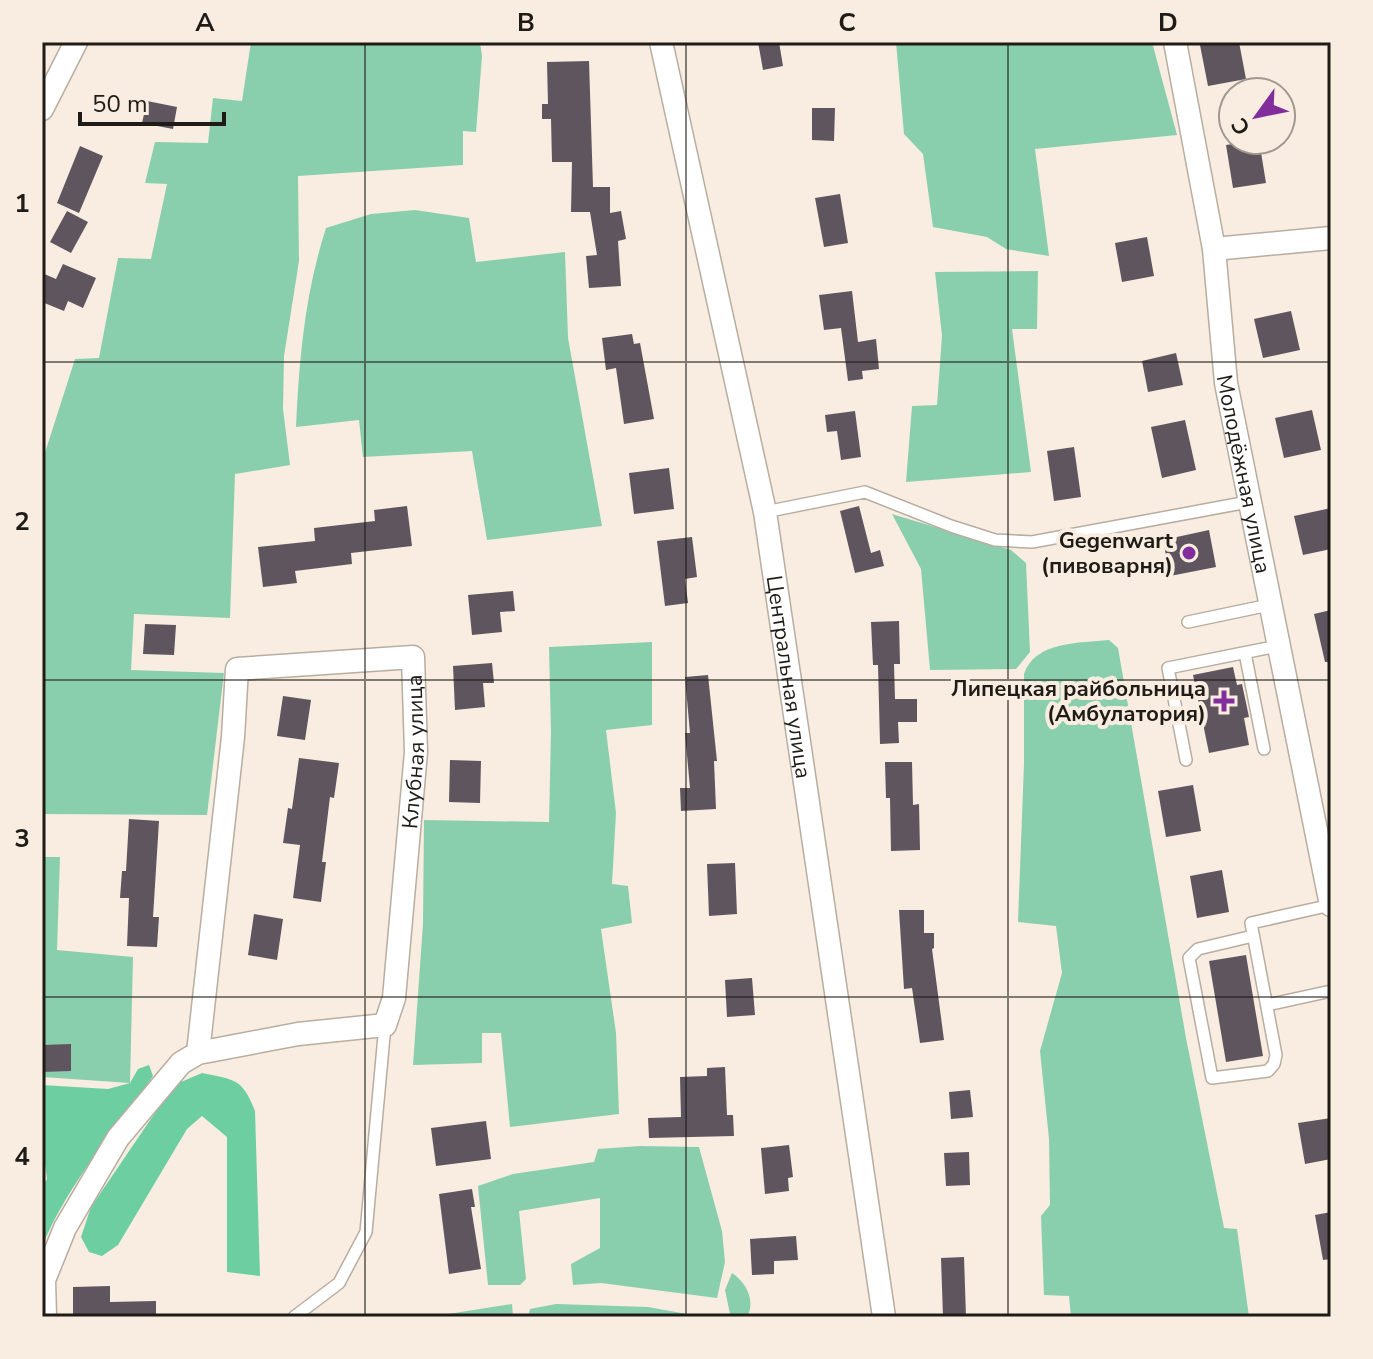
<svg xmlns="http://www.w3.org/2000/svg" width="1373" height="1359" viewBox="0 0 1373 1359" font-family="'Nunito Sans',sans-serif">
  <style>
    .green { fill: #89cfad }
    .forest { fill: #6dcea1 }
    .building { fill: #5f555f }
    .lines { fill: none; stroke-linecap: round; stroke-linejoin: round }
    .lane-casing { stroke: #b8ada1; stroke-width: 14 }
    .street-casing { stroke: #b8ada1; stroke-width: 25 }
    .lane { stroke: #fff; stroke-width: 11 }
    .street { stroke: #fff; stroke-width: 22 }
    .grid { fill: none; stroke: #1f1b16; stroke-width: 2; stroke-opacity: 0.55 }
    .poi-dot { fill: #822d9c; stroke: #f8ede0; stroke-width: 3 }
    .labels { text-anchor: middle; stroke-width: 8; stroke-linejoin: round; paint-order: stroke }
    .street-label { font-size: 22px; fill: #1f1b16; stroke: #f8ede0 }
    .poi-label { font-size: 22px; font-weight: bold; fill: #1f1b16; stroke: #f8ede0; text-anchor: end }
    .neatline { fill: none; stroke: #1f1b16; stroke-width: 3 }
    .grid-label { font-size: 26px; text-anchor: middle; font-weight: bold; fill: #1f1b16 }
  </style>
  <rect width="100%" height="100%" fill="#f8ede0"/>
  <path class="green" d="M251 42H480L482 56 476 132 463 131V165L298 176 299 261 284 356 283 409 290 465 235 474 230 618 134 614 131 670 224 673 207 815 42 814V462L75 359 99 358 118 258 151 259 167 184 145 183 155 142 208 143 213 98 242 101Z
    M896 42H1152L1177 135 1035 149 1049 256 1006 249 987 237 933 227 923 154 904 134Z
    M415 210 469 218 476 262 565 252 568 338 602 526 487 540 472 451 363 457 359 420 296 427C299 359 305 293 326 228L371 214Z
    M1038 271 1037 329H1012L1031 472 906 482 912 406 937 405 942 336 935 272Z
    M892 514 1011 550 1026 563 1030 652 1016 669 930 670 921 569Z
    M1109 640 1118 648 1186 1038 1224 1228 1237 1229 1249 1317H1071L1069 1296 1044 1295 1041 1216 1050 1205 1049 1139 1040 1051 1062 973 1056 926 1018 922 1024 764V674C1035 641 1080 643 1109 640Z
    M652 642V725L606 730 616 813 612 884 628 886 632 923 601 929 616 1033 619 1114 510 1127 501 1033H482V1063L413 1065 423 924 424 820 549 822 551 732 549 647Z
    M42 857H60L57 950 133 957 130 1083 42 1077Z
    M640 1146 699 1147 722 1231 725 1262 717 1298 601 1283 573 1285 571 1264 600 1248V1198L519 1211 526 1279 520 1285H488L478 1186 513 1174 594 1162 598 1149Z
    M732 1273C746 1282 756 1301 747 1317H708L730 1314 725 1290Z
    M512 1304 513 1317H448V1314Z
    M556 1304 648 1307 704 1317H528L530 1309Z"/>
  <path class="forest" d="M149 1065 153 1076C115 1133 68 1182 42 1247V1187L47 1179 42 1143V1085L108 1089 130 1083 138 1069Z
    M202 1073C235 1080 242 1078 255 1111L260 1276 227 1272V1137L202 1116 187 1129 118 1245 102 1256 89 1252 81 1237 91 1207 174 1085Z"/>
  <path class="building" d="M758 42H779L783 66 763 70Z
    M1214 42H1239L1246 79 1208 86 1200 45Z
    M589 61 593 187H610V213L621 211 626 239 618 241 621 286 589 288 586 256 597 255 590 212H571L572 162H552L551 119H542V104H548L547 62Z
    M147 101 177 107 173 129 142 123Z
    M812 108H835L834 141 812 140Z
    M1259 140 1266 183 1233 188 1226 145Z
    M80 146 103 156 79 213 57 203Z
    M840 194 848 243 824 247 815 198Z
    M67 211 88 222 71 253 50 242Z
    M1147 237 1154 276 1122 282 1115 243Z
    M63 264 96 278 83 308 68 301 64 311 42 302V273L56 279Z
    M852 291 858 342 876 339 879 369 862 371 863 379 848 381 841 328 824 330 819 295Z
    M1291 311 1300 350 1263 358 1254 319Z
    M632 334 634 344 640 343 654 419 624 424 616 368 606 370 602 338Z
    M1176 353 1183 385 1148 392 1142 361Z
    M1312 410 1321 450 1284 458 1275 418Z
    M855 411 861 457 841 460 837 431 827 432 825 415Z
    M1185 420 1196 470 1162 478 1151 427Z
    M1074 447 1081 497 1054 501 1047 451Z
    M669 468 674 509 634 514 629 473Z
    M407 506 412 546 351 553 352 564 295 571 297 583 263 587 258 547 315 541 314 528 375 521 374 510Z
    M859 506 871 553 880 550 884 566 855 573 840 511Z
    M1331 508V549L1303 555 1294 516Z
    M1209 530 1216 567 1170 576 1163 540Z
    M692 537 697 577 685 579 688 603 665 606 657 541Z
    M513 591 515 611 500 612 502 632 472 635 468 595Z
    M1331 610V662H1325L1314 614Z
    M899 621 900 664H894L895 699H917V722H898L899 743 880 744 878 665H873L871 622Z
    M145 624 176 625 174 655 143 654Z
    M492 663 494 683H483L485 707 455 710 453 666Z
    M1233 667 1237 685 1242 684 1249 717 1244 718 1249 745 1209 753 1193 675Z
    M708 675 717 761H714L716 809 681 811 680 788H690L685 733H690L685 677Z
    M283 696 311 700 305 740 277 736Z
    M299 758 339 763 334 798 330 797 322 862H326L321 902 293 898 300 845 283 843 288 808 292 809Z
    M450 760 481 761 480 803 449 802Z
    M885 762H912L913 805 919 804 920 850 891 851 890 798H886Z
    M1193 785 1201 831 1166 837 1158 791Z
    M129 819 159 821 153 917H159L157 947 127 946 129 898H120L122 871H126Z
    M735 863 737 914 709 916 707 864Z
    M1222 870 1229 912 1197 918 1190 876Z
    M899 910H924V933H934V948L932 949 944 1040 920 1043 912 988 904 989Z
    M254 914 283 919 277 960 248 955Z
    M1246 955 1263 1056 1226 1062 1209 961Z
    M752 978 755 1015 727 1017 725 980Z
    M71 1044V1071L42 1072V1045Z
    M725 1067 727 1115H733L734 1136 649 1138 648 1118 681 1117 680 1077 707 1076V1068Z
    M970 1090 973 1117 951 1119 949 1092Z
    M1331 1118V1159L1305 1164 1298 1123Z
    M486 1121 491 1159 436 1166 431 1128Z
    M789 1145 793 1177 788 1178 789 1191 765 1194 761 1148Z
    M969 1152 970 1185 946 1186 944 1153Z
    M472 1189 475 1207H471L481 1269 449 1274 439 1194Z
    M1331 1212V1259L1323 1260 1315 1215Z
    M796 1236 798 1260 774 1261V1274L752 1275 750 1239Z
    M964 1257 966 1317H943L941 1258Z
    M110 1286V1302L156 1301V1317H73V1287Z"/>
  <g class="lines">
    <g class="lane-casing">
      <path id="lane" d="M765 512 865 492 951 526 995 540 1032 542 1248 502
        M1188 622 1269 605
        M1245 653 1264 749
        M1186 760 1168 668 1278 646
        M1253 936 1198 949 1189 958 1212 1078 1268 1071 1274 1064 1276 1055 1251 923 1331 905
        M1267 1005 1331 991
        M294 1317 339 1283 366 1232 385 1025"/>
    </g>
    <g class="street-casing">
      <g id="street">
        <path id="s1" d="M661 42 765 512 884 1317"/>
        <path id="s2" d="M1175 42 1214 249 1226 383 1331 905"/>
        <path d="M42 109 76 42"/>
        <path d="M1214 249 1331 238"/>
        <path id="s3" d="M45 1317 44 1280 65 1228 118 1138 181 1063 198 1053 298 1034 385 1025 394 998 416 752 413 657 237 669 233 737 198 1053"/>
      </g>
    </g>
    <use href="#lane" class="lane"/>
    <use href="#street" class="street"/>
  </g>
  <path class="grid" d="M365 42V1317M686 42V1317M1008 42V1317M42 362H1331M42 680H1331M42 997H1331"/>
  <g class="poi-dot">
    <circle cx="1189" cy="553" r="8"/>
    <path d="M1220 689h8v8h8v8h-8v8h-8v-8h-8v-8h8z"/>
  </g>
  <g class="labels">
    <g class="street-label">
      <text dy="8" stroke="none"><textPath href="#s2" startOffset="438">Молодёжная улица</textPath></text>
      <text dy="8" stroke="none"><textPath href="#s1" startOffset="648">Центральная улица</textPath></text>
      <text dy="8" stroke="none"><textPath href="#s3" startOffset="780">Клубная улица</textPath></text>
    </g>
    <g class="poi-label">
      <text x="1173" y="548">Gegenwart<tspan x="1173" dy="25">(пивоварня)</tspan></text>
      <text x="1206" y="696">Липецкая райбольница<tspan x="1206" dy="25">(Амбулатория)</tspan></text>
    </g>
  </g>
  <rect width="1373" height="1359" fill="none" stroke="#f8ede0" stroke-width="88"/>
  <g transform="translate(1257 116) rotate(237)"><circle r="38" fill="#f8ede0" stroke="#a1998f" stroke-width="2"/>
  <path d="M0-6L14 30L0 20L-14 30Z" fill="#822d9c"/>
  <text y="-12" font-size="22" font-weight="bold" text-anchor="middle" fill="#1f1b16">С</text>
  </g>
  <path d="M80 112v12h144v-12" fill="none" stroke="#1f1b16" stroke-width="4"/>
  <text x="92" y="112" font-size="24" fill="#1f1b16" stroke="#f8ede0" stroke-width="6" paint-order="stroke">50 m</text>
  <rect x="44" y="44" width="1285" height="1271" class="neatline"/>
  <g class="grid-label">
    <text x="205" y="31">A</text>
    <text x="526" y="31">B</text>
    <text x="847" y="31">C</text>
    <text x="1168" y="31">D</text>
    <text x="22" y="212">1</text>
    <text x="22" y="530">2</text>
    <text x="22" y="847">3</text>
    <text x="22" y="1165">4</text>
  </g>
</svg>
